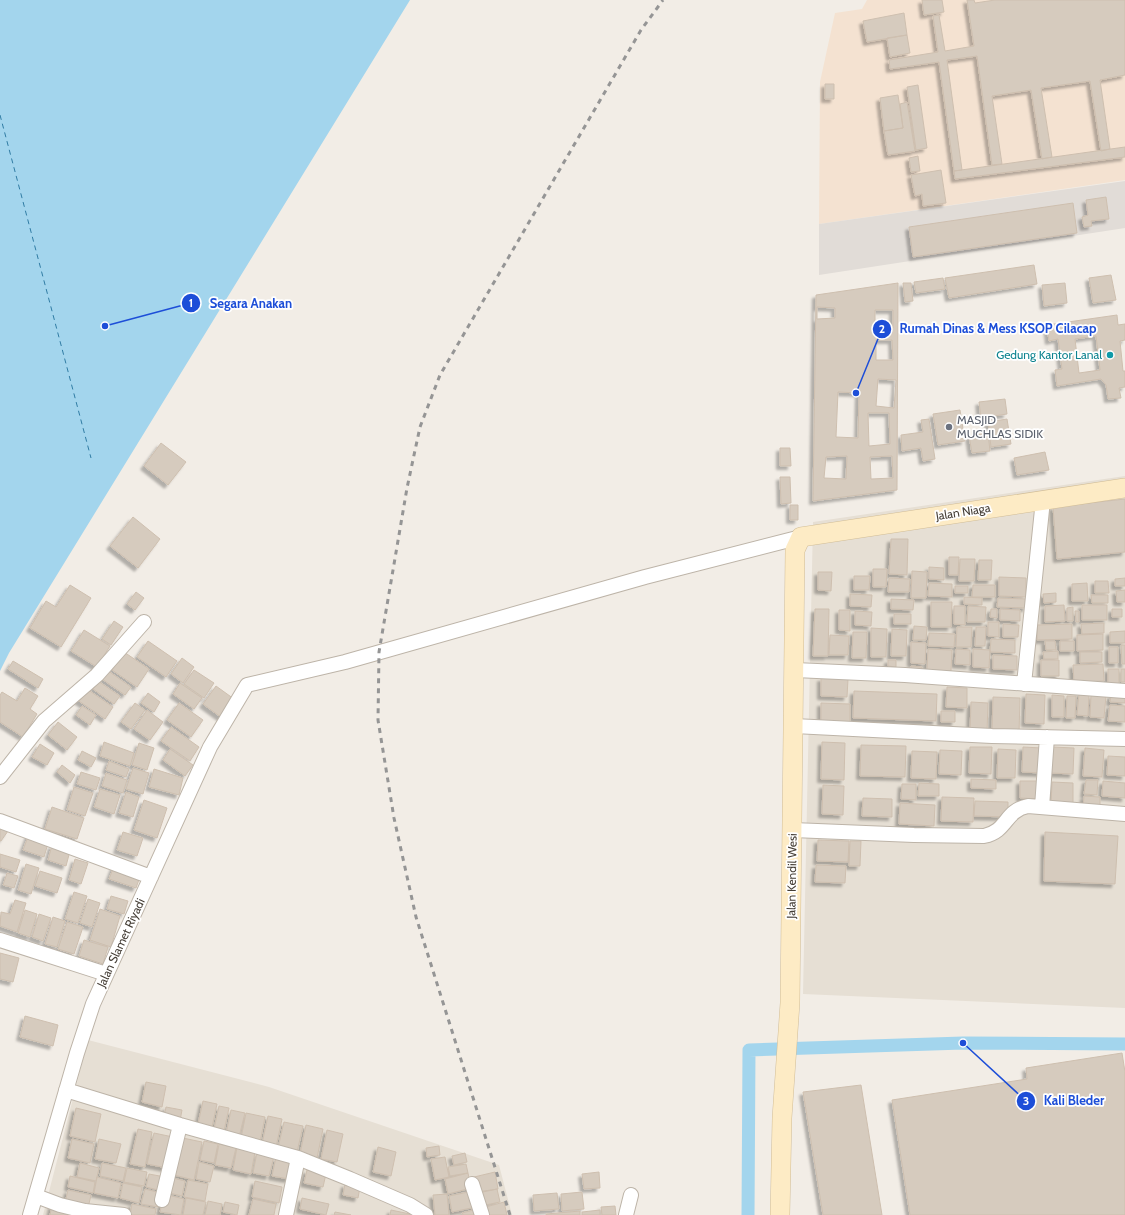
<svg xmlns="http://www.w3.org/2000/svg" width="1125" height="1215" viewBox="0 0 1125 1215" font-family="Cabin,sans-serif">
  <style>
    .residential { fill: #e6dfd4 }
    .commercial { fill: #f4e2d1 }
    .industrial { fill: #e1dcd7 }
    .water { fill: #a3d5ed }
    .lines { fill: none; stroke-linecap: round; stroke-linejoin: round }
    .canal { stroke: #a3d5ed; stroke-width: 13 }
    .ferry { stroke: #307ca4; stroke-width: 1; stroke-dasharray: 5 4; stroke-linecap: butt }
    .building { fill: #d6cbbe; stroke: #cebfaf; fill-rule: evenodd; filter: url(#shadow) }
    .minor-casing { stroke: #bdb4a8; stroke-width: 16 }
    .secondary-casing { stroke: #d1bd97; stroke-width: 20 }
    .minor { stroke: #fff; stroke-width: 14 }
    .secondary { stroke: #fdebc5; stroke-width: 19 }
    .rail { stroke: #959595; stroke-width: 3; stroke-dasharray: 5 5; stroke-linecap: butt }
    .culture-dot { fill: #0f9aa8; stroke: #fff; stroke-width: 1.5 }
    .worship-dot { fill: #6b7280; stroke: #fff; stroke-width: 1.5 }
    .labels { text-anchor: middle; stroke-width: 3.5; stroke-linejoin: round; paint-order: stroke }
    .culture-label { font-size: 12px; fill: #0d838f; stroke: #fff; text-anchor: end }
    .worship-label { font-size: 12px; fill: #5b616d; stroke: #fff; text-anchor: start }
    .street-label { font-size: 12px; fill: #443d35; stroke: #fff }
    .leader { fill: none; stroke: #1d4ed8; stroke-width: 1.5 }
    .callout-dot { fill: #1d4ed8; stroke: #fff; stroke-width: 1.5 }
    .mark-label { font-size: 12px; text-anchor: middle; font-weight: bold; fill: #fff }
    .callout-label { font-size: 13px; text-anchor: middle; font-weight: bold; fill: #1d4ed8; stroke: #fff; stroke-width: 3.5; stroke-linejoin: round; paint-order: stroke }
  </style>
  <defs>
    <filter id="shadow"><feDropShadow dx="-3.5" dy="3.5" stdDeviation="1" flood-color="#0004"/></filter>
  </defs>
  <rect width="100%" height="100%" fill="#f2ede6"/>
  <path class="residential" d="M1125 476V1008L803 994 813 522Z
    M88 1040 269 1087 499 1165 512 1215H43Z"/>
  <path class="commercial" d="M867 0H1125V180L819 224 820 82 835 13 862 9Z"/>
  <path class="industrial" d="M1125 181V228L819 275V224Z"/>
  <path class="water" d="M0 0H410L9 653 0 671Z"/>
  <g class="lines">
    <path class="canal" d="M748 1215 749 1050 963 1043 1125 1044"/>
    <path class="ferry" d="M0 115 91 458"/>
  </g>
  <path class="building" d="M922 0H942L944 12 924 15Z
    M967 0H974L975 3 995 0H1125V75L1100 80 1110 149 1101 151 1090 81 1041 88 1052 157 1042 159 1031 90 992 96 1002 164 992 165 977 56 947 60 962 170 954 171 939 62 890 69 889 60 938 52 933 16 939 15 945 51 974 46Z
    M904 13 907 35 867 42 863 21Z
    M907 35 910 53 890 57 887 38Z
    M825 84H834V99H825Z
    M918 85 927 148 916 150 907 87Z
    M898 95 903 128 884 131 880 98Z
    M907 102 915 151 888 155 884 131 903 128 900 104Z
    M1125 147V157L955 179 954 171Z
    M918 156 920 171 911 172 909 158Z
    M941 170 946 203 923 206 922 194 915 196 911 175Z
    M1106 197 1109 219 1091 221 1092 226 1084 227 1082 217 1088 215 1086 200Z
    M1073 203 1077 233 913 257 909 227Z
    M1034 265 1037 284 949 298 945 278Z
    M1111 275 1116 300 1093 303 1089 278Z
    M943 278 945 289 916 293 914 282Z
    M898 283 897 490 813 501 816 295Z
    M903 283H911L913 301 905 302Z
    M1065 283 1067 303 1044 306 1042 285Z
    M817 307 835 308V318L817 319Z
    M875 310H893V328H875Z
    M1117 315 1118 325 1125 324V340L1120 341 1123 371H1125V387L1119 388 1121 398 1108 399 1106 385 1101 379 1057 386 1055 370 1062 369 1058 339 1049 341 1047 325ZM1096 336 1100 370 1079 373 1075 339Z
    M876 340H892L893 360H876Z
    M878 379 896 380 894 408 876 406Z
    M838 392 859 393 858 438 836 437Z
    M1005 399 1007 414 981 418 979 402Z
    M960 410 965 441 938 445 933 414Z
    M868 413H889L890 444 869 446Z
    M929 419 935 459 923 461 921 448 902 451 901 435 923 432 921 420Z
    M1007 419 1011 444 991 447 988 422Z
    M988 433 990 451 972 453 969 436Z
    M161 443 186 462 168 485 144 466Z
    M780 448H790L791 466H780Z
    M1045 452 1049 470 1017 475 1014 458Z
    M847 456 846 479 824 478 826 457Z
    M892 456 893 478 871 479 870 457Z
    M780 477H790L791 503 781 504Z
    M1125 499V552L1057 559 1053 507Z
    M790 505H798V520H790Z
    M133 517 160 539 138 568 110 546Z
    M891 539H908L907 575 889 574Z
    M949 557H959L958 575H949Z
    M960 559H975L974 581H959Z
    M979 560H992L991 580H978Z
    M929 567 944 568V580L929 579Z
    M873 569H887L886 587H873Z
    M912 571 927 572 926 598H911Z
    M818 572H832L831 591 818 590Z
    M854 576H870L869 590H854Z
    M999 577 1026 578V597L999 596Z
    M889 578 910 579 909 592H888Z
    M1125 578V586H1115V579Z
    M1095 581H1108L1109 593H1095Z
    M929 583 952 584V597L928 596Z
    M1087 583 1088 601H1072V584Z
    M70 585 91 598 61 647 30 628 46 601 56 607Z
    M973 585H995V597H972Z
    M955 586H968V593H955Z
    M1125 590V602H1117L1116 591Z
    M136 592 144 598 135 610 127 604Z
    M1056 593V602L1044 603 1043 594Z
    M850 594 872 595 871 607 850 606Z
    M1091 595H1108V603H1092Z
    M964 597 982 598V605L964 604Z
    M998 598 1027 599 1026 608 997 607Z
    M891 599 914 600 913 610 891 609Z
    M931 602H952L951 627H931Z
    M1064 605 1065 621 1045 622V606Z
    M1082 605H1107V620H1082Z
    M954 606H965V625L954 624Z
    M968 606 986 607 985 622H967Z
    M1073 607V621H1067V608Z
    M815 609H829L828 656H813Z
    M991 609H997V618L990 617Z
    M1000 609 1020 610V621L1000 620Z
    M1112 609H1122V617H1112Z
    M839 610H850V631L839 630Z
    M855 611 872 612 871 626 855 625Z
    M1075 611H1079V622H1076Z
    M894 614H911V624H894Z
    M114 621 123 627 111 645 102 639Z
    M988 622H999V637L988 636Z
    M1104 623V633L1082 634 1081 624Z
    M1003 624 1019 625 1018 637H1003Z
    M1072 624V639L1037 640V625Z
    M914 626 927 627 926 640H913Z
    M957 627H972L971 647H956Z
    M976 627H986L985 646H975Z
    M871 628 887 629 886 657H871Z
    M892 629 907 630 906 656H891Z
    M84 630 110 646 97 667 71 651Z
    M1125 631V643H1110V632Z
    M853 632H867L866 658H852Z
    M929 633 955 634 954 647 928 646Z
    M1103 634V650L1077 651V635Z
    M830 635 849 636 848 655H829Z
    M991 639 1015 640V653L990 652Z
    M148 641 177 661 166 677 137 657Z
    M1045 641H1055L1056 650H1046Z
    M1060 641H1074V651H1060Z
    M911 642 926 643 925 664 911 663Z
    M1121 645H1125V664H1122Z
    M1109 647H1118V663H1109Z
    M928 649 952 650 951 671 927 670Z
    M956 649 970 650V665L955 664Z
    M973 649 990 650 989 668 973 667Z
    M1058 651V659H1044L1043 652Z
    M124 652 149 669 137 687 112 670Z
    M1080 652H1102V662L1080 663Z
    M993 655 1017 656V670L993 669Z
    M182 658 194 667 183 683 171 674Z
    M888 660H896V667L888 666Z
    M1041 660H1059V676H1041Z
    M13 661 43 679 38 688 8 669Z
    M1103 664 1104 681 1074 682 1073 665Z
    M911 666 922 667V672H911Z
    M1108 669H1119V689H1108Z
    M1121 669H1125V682H1121Z
    M107 670 131 687 125 695 102 679Z
    M194 670 214 683 204 698 184 684Z
    M821 678 848 679 847 697 821 696Z
    M98 681 120 696 114 704 93 689Z
    M180 683 202 698 194 709 173 694Z
    M216 686 234 699 222 718 203 704Z
    M84 687 113 707 105 719 76 699Z
    M947 687 967 688V708L946 707Z
    M25 688 38 696 30 709 37 714 23 737 0 722V695L2 692 17 701Z
    M854 691 937 694 936 721 853 718Z
    M148 693 160 702 154 712 141 703Z
    M1079 693 1089 694 1088 716 1077 715Z
    M1026 694 1045 695 1044 724 1025 723Z
    M1052 695 1064 696V717H1052Z
    M1091 695 1106 696 1104 718 1090 717Z
    M1111 695 1125 696V703L1110 702Z
    M1067 696H1076L1075 718H1066Z
    M993 697 1020 698 1019 734 992 733Z
    M971 702 988 703 987 733 970 732Z
    M135 703 145 710 131 729 121 722Z
    M179 703 203 720 191 737 167 720Z
    M821 703 850 704V723L821 722Z
    M1110 705 1125 706V722L1108 721Z
    M82 706 96 715 90 725 76 715Z
    M147 710 163 722 150 740 134 729Z
    M941 711H955V722H941Z
    M58 722 77 737 67 750 48 735Z
    M171 727 199 747 190 761 161 741Z
    M104 742 134 753 130 766 100 756Z
    M822 742 845 743 844 780 821 779Z
    M139 743 154 748 147 770 132 765Z
    M40 744 54 753 47 765 32 757Z
    M861 745 906 746 905 777 860 776Z
    M970 747H992L991 774 969 773Z
    M1023 747 1042 748V773L1022 772Z
    M1052 747 1074 748 1073 774 1051 773Z
    M1085 748 1104 750 1102 777 1083 776Z
    M170 749 193 765 185 776 163 760Z
    M998 749 1016 750 1015 778H997Z
    M940 750 962 751 961 775 939 774Z
    M82 751 96 758 91 767 78 760Z
    M912 751 937 752 936 779 911 778Z
    M1108 756 1125 757V776L1107 775Z
    M109 761 129 769 126 777 106 770Z
    M62 765 75 775 70 783 57 772Z
    M133 768 149 773 143 794 126 789Z
    M154 769 183 778 179 795 149 787Z
    M81 772 100 778 96 790 77 784Z
    M106 773 127 780 123 793 102 786Z
    M971 779 996 780V789L971 788Z
    M1086 780H1098L1097 795 1084 794Z
    M1020 781H1040V799L1020 798Z
    M1103 781 1125 783V798L1102 796Z
    M1052 782 1073 783V805H1051Z
    M919 783 939 784V796H918Z
    M902 784H916V800L901 799Z
    M823 785 844 786 843 815 822 814Z
    M74 787 93 793 85 816 67 810Z
    M100 789 120 795 114 814 94 807Z
    M126 792 139 797 133 817 119 813Z
    M1084 796 1100 797V810L1083 809Z
    M942 797 974 798 973 822 941 821Z
    M863 798 892 799V817L862 816Z
    M144 800 167 808 157 838 134 830Z
    M975 801 1008 802V817L974 816Z
    M900 803 935 805 934 826 899 824Z
    M52 807 84 818 77 839 45 829Z
    M0 826 8 831 1 841H0Z
    M123 832 143 838 137 856 117 850Z
    M1045 832 1118 836 1115 884 1044 881Z
    M29 834 49 840 44 857 23 850Z
    M818 840 849 841 848 862 817 861Z
    M850 841H861L860 866H849Z
    M52 845 70 851 66 866 48 860Z
    M0 854 20 860 16 872 0 867Z
    M75 859 88 863 81 884 69 880Z
    M26 864 39 868 31 894 18 890Z
    M816 865 846 866 845 883 815 882Z
    M114 866 141 874 136 888 109 879Z
    M40 871 62 878 57 893 35 886Z
    M7 873 18 876 14 888 3 885Z
    M74 892 87 896 78 923 65 919Z
    M111 896 128 901 124 914 107 909Z
    M88 899 100 903 92 927 80 923Z
    M15 900 26 903 17 932 0 926 1 912 10 914Z
    M100 909 120 916 111 947 90 940Z
    M25 910 37 914 30 937 18 933Z
    M39 914 51 918 43 941 32 937Z
    M53 917 65 921 57 947 45 944Z
    M67 922 83 927 74 954 58 949Z
    M84 940 108 947 103 964 79 956Z
    M0 953 19 958 13 982 0 979Z
    M25 1016 58 1025 53 1046 20 1037Z
    M1122 1053 1125 1072V1215H910L892 1100 1027 1079 1026 1068Z
    M146 1082 166 1086 162 1107 142 1102Z
    M861 1085 882 1215H823L803 1092Z
    M203 1101 217 1104 212 1127 198 1124Z
    M219 1106 229 1108 224 1131 214 1129Z
    M166 1107 182 1110 180 1121 164 1117Z
    M76 1108 101 1114 95 1142 70 1136Z
    M231 1110 245 1113 239 1137 226 1134Z
    M246 1113 265 1117 260 1142 241 1138Z
    M268 1116 282 1119 276 1147 262 1144Z
    M284 1122 303 1126 297 1152 278 1148Z
    M306 1125 323 1129 317 1158 300 1154Z
    M138 1129 152 1132 145 1167 130 1164Z
    M327 1130 343 1134 337 1162 321 1159Z
    M154 1133 173 1137 167 1168 147 1164Z
    M178 1137 202 1142 194 1180 170 1174Z
    M72 1139 94 1144 90 1163 68 1158Z
    M99 1139 121 1144 116 1163 95 1159Z
    M204 1141 218 1144 214 1163 200 1160Z
    M219 1144 236 1148 231 1168 215 1165Z
    M439 1146 440 1155 427 1157 426 1148Z
    M237 1147 255 1152 251 1174 233 1170Z
    M378 1147 396 1152 391 1176 373 1172Z
    M257 1152 274 1156 269 1176 253 1173Z
    M465 1153 467 1162 454 1165 452 1156Z
    M276 1157 293 1161 289 1179 272 1176Z
    M445 1157 449 1177 435 1180 431 1159Z
    M199 1162 214 1166 210 1182 196 1179Z
    M80 1163 99 1168 96 1181 77 1177Z
    M102 1163 126 1168 123 1181 100 1176Z
    M466 1164 468 1173 450 1176 448 1167Z
    M127 1168 147 1172 144 1186 124 1182Z
    M307 1170 326 1174 323 1187 304 1183Z
    M495 1172 498 1189 477 1192 474 1177Z
    M599 1172 600 1188 584 1189 582 1174Z
    M468 1173 471 1188 448 1194 445 1179Z
    M149 1174 165 1177 162 1191 146 1187Z
    M70 1176 95 1182 93 1193 68 1187Z
    M97 1177 121 1183 118 1198 94 1193Z
    M169 1177 185 1181 182 1196 165 1192Z
    M188 1180 208 1184 205 1201 184 1197Z
    M255 1181 282 1187 279 1203 252 1197Z
    M123 1183 142 1187 139 1203 120 1198Z
    M345 1184 360 1187 358 1198 343 1195Z
    M145 1189 161 1193 158 1207 141 1204Z
    M497 1189 500 1202 481 1206 478 1193Z
    M68 1190 91 1195 88 1208 65 1203Z
    M473 1191 476 1207 452 1212 449 1196Z
    M582 1192 584 1209 562 1211 561 1194Z
    M557 1193 559 1209 534 1211 533 1195Z
    M164 1194 184 1199 181 1215 160 1212Z
    M447 1194 449 1215H435L433 1195Z
    M186 1198 206 1202 203 1215H183Z
    M302 1198 329 1204 326 1215 300 1209Z
    M253 1199 276 1204 274 1215H249Z
    M208 1201 222 1204 220 1215H205Z
    M225 1202 239 1205 237 1215 223 1212Z
    M504 1202 507 1215H484L482 1208Z
    M132 1204 156 1209 155 1215H130Z
    M52 1205 75 1215H50Z
    M615 1206 616 1215H602L601 1207Z
    M477 1209 479 1215H463L462 1213Z
    M391 1210 410 1214V1215H390Z
    M600 1210V1215H582V1212Z
    M580 1211V1215H546V1214Z
    M335 1212 351 1215H334Z"/>
  <g class="lines">
    <g class="minor-casing">
      <path id="minor" d="M795 670 905 675 1125 691
        M1024 684 1043 500
        M794 726 992 736 1125 739
        M0 777 44 721 97 675 144 622
        M1042 807 1047 737
        M0 821 151 877
        M793 830 914 835 984 836C1008 831 1004 811 1028 806L1125 814
        M0 940 106 974
        M66 1090 180 1125 298 1158 350 1179 410 1205 426 1215
        M472 1184 482 1215
        M36 1196 60 1205 85 1211 124 1215
        M162 1200 180 1125
        M30 1215 77 1053 93 1004 210 747 247 685 345 662 645 577 801 537
        M286 1215 298 1158
        M626 1215 631 1195"/>
    </g>
    <g class="secondary-casing">
      <path id="secondary" d="M780 1215 782 1118 790 1003 795 550 801 537 1125 488"/>
    </g>
    <use href="#minor" class="minor"/>
    <use href="#secondary" class="secondary"/>
    <path class="rail" d="M510 1215 416 917 394 818 378 720 379 652 407 488 420 427 440 375 641 30 663 0"/>
  </g>
  <circle class="culture-dot" cx="1110" cy="355" r="4"/>
  <circle class="worship-dot" cx="949" cy="427" r="4"/>
  <g class="labels">
    <g class="culture-label">
      <text x="1102" y="359">Gedung Kantor Lanal</text>
    </g>
    <g class="worship-label">
      <text x="957" y="424">MASJID<tspan x="957" dy="14">MUCHLAS SIDIK</tspan></text>
    </g>
    <g class="street-label">
      <text transform="translate(963 512) rotate(-9)" y="4">Jalan Niaga</text>
      <text transform="translate(792 876) rotate(-89)" y="4">Jalan Kendil Wesi</text>
      <text transform="translate(121 943) rotate(-65)" y="4">Jalan Slamet Riyadi</text>
    </g>
  </g>
  <path class="leader" d="M105 326L191 303M856 393L882 329M963 1043L1026 1101"/>
  <g class="callout-dot">
    <circle cx="105" cy="326" r="4"/>
    <circle cx="856" cy="393" r="4"/>
    <circle cx="963" cy="1043" r="4"/>
    <circle cx="191" cy="303" r="10"/>
    <circle cx="882" cy="329" r="10"/>
    <circle cx="1026" cy="1101" r="10"/>
  </g>
  <g class="mark-label">
    <text x="191" y="307">1</text>
    <text x="882" y="333">2</text>
    <text x="1026" y="1105">3</text>
  </g>
  <g class="callout-label">
    <text x="251" y="308">Segara Anakan</text>
    <text x="998" y="333">Rumah Dinas &amp; Mess KSOP Cilacap</text>
    <text x="1074" y="1105">Kali Bleder</text>
  </g>
</svg>
